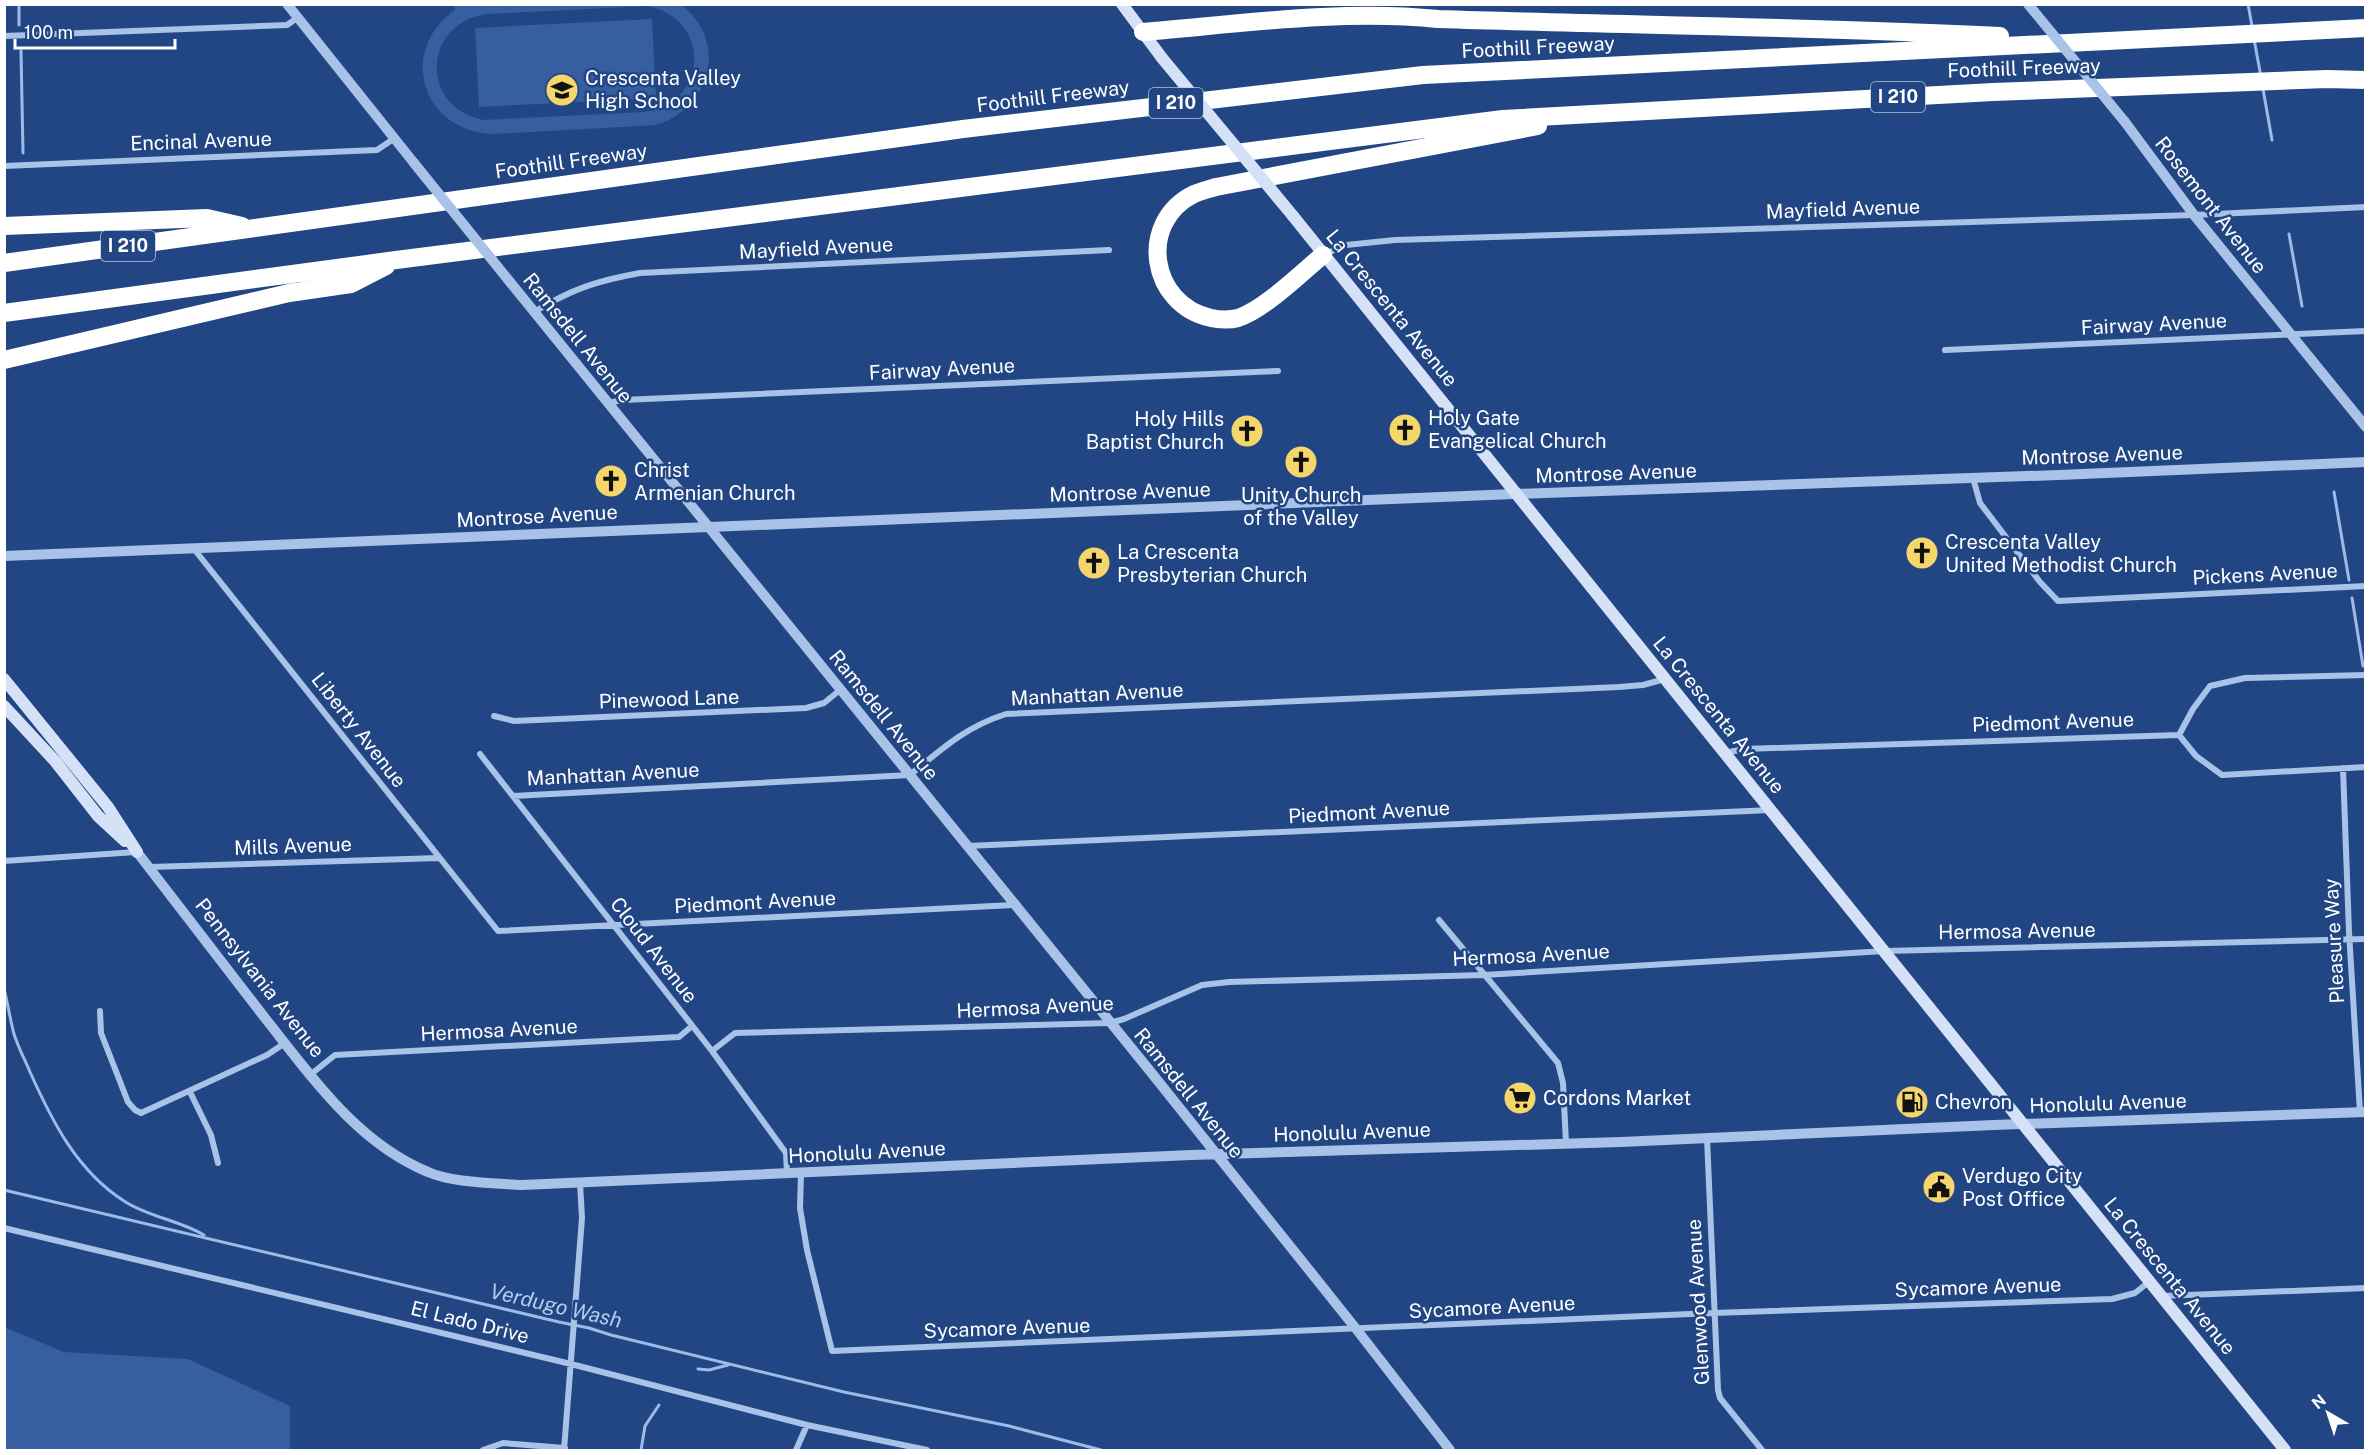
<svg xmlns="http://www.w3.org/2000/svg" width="2370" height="1455" viewBox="0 0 2370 1455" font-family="'Public Sans',sans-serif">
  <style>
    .green { fill: #365ea0; fill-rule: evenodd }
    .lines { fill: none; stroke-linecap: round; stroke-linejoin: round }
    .stream { stroke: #9dbbe9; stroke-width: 3 }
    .minor { stroke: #a9c2e8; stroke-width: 6 }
    .tertiary { stroke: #a9c2e8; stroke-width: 10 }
    .secondary { stroke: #d4e1f7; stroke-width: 12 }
    .motorway { stroke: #fff; stroke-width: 18 }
    .tertiary-bridge { stroke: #a9c2e8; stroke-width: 10 }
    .secondary-bridge { stroke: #d4e1f7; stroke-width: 12 }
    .labels { text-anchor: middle; stroke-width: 5; stroke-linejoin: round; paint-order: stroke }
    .shield { fill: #224683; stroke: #bdc8da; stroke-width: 1.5 }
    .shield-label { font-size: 18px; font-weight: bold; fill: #fff }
    .street-label { font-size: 20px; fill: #fff; stroke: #224683 }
    .poi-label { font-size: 20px; fill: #fff; stroke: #224683; text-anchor: start }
    .water-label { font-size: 21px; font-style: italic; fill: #b5ccf0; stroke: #224683 }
  </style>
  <rect width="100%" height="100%" fill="#224683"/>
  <path class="green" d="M454 5H681C729 41 711 108 656 125L493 134C422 132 397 51 455 10ZM647 6C712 18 709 104 644 112L484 120C419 108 422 23 487 14Z
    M652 19 656 98 479 107 475 28Z
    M4 1327 64 1352 188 1359 290 1406V1450H5Z"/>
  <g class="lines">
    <path class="stream" d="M19 4V25
      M2248 4 2252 26
      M2254 39 2261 77
      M21 51 23 153
      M2263 89 2272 140
      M2289 234 2302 306
      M2334 492 2349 580
      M2352 598 2363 666
      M4 989C8 1004 10 1019 14 1034 18 1047 25 1060 30 1072 52 1121 77 1171 124 1201 148 1217 179 1220 204 1235
      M4 1190 559 1322 589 1328 611 1335 844 1392 1009 1426 1101 1450
      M698 1369 709 1370 728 1365
      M641 1450 645 1426 659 1405"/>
    <path class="minor" d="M4 36 287 25 297 18
      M4 166 377 150 395 138
      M1325 254 1346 245 1395 240 2194 215 2366 207
      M534 312C572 289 596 281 640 273L1109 250
      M1945 350 2366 331
      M608 403 623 400 1278 371
      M1973 478 1980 503 2040 582 2058 601 2366 586
      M194 549 498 931 1013 905
      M494 716 514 721 806 708 824 703 840 690
      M2179 735 2193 709 2210 686 2245 678 2366 675
      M1725 753 1744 749 2179 735 2196 756 2222 775 2366 767
      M480 754 712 1051 786 1153 787 1173
      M2343 768 2349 932 2360 1112
      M513 796 910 775C942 749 965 727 1006 714L1619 687 1643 685 1665 679
      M967 846 1771 810
      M4 861 136 852
      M150 867 439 858
      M1439 920 1558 1063 1563 1083 1566 1143
      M100 1011 101 1033 128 1102 135 1110 141 1113 267 1055 285 1043
      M712 1051 735 1033 1110 1023 1124 1019 1202 985 1229 982 1484 975 1885 951 2366 939
      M310 1075 335 1055 679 1037 692 1026
      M190 1092 211 1135 218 1163
      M1707 1138 1718 1390 1720 1398 1762 1450
      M801 1173 800 1208 807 1250 832 1351 1713 1313 2112 1299 2135 1293 2150 1281
      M4 1228 571 1364 807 1425 927 1450
      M2162 1296 2366 1288
      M483 1450 503 1443 565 1448
      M564 1450 582 1218 580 1183
      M796 1450 807 1425"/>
    <path class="tertiary" d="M287 4 414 163
      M2125 122 2194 215 2366 427
      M510 282 1150 1071 1357 1330 1450 1450
      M4 556 1514 494 2059 475 2366 462
      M137 852C180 907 222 963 265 1018 311 1076 357 1143 428 1172 452 1183 495 1183 522 1185L1191 1155 1621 1142 1994 1125 2366 1112"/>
    <path class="secondary" d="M1122 4 1162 58
      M1293 216 2285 1450
      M4 679 108 807 137 852
      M4 706 55 761 98 816 125 841"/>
    <path class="motorway" d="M1143 32C1239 24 1342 9 1438 19 1625 25 1813 27 2000 36
      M4 226 207 218 242 226
      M1323 255C1301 273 1265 309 1238 318 1231 320 1219 320 1211 318 1150 305 1137 222 1194 194 1201 191 1209 189 1216 187L1538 126
      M4 263 963 129 1423 75 2366 28
      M4 313 396 260 1503 119 1993 92 2327 79 2366 80
      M4 360 289 293 351 284 386 266"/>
    <path class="tertiary-bridge" d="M2028 4 2125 122
      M414 163 510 282"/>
    <path class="secondary-bridge" d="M1162 58 1293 216"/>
  </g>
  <defs>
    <g id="school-disc" transform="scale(1.725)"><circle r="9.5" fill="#f4d66b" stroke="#224683"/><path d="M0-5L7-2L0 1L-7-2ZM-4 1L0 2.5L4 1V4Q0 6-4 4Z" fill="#111"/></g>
    <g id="church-disc" transform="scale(1.725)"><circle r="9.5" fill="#f4d66b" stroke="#224683"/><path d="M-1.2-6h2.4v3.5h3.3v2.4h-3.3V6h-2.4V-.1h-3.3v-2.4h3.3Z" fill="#111"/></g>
    <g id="supermarket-disc" transform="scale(1.725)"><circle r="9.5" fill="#f4d66b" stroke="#224683"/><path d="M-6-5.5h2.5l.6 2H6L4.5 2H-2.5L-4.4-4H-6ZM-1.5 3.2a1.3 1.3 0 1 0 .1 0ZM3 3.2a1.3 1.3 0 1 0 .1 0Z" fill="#111"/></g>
    <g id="fuel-disc" transform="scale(1.725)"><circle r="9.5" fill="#f4d66b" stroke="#224683"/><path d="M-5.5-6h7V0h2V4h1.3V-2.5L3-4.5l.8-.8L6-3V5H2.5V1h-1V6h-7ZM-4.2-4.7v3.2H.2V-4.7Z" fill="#111"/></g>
    <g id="civic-disc" transform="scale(1.725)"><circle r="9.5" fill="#f4d66b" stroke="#224683"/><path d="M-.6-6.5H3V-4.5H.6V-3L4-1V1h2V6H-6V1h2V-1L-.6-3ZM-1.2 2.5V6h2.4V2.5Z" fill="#111"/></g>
  </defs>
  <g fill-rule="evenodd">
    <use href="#school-disc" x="562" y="90"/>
    <use href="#church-disc" x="1405" y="430"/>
    <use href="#church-disc" x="1247" y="431"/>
    <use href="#church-disc" x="1301" y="462"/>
    <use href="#church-disc" x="611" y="481"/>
    <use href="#church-disc" x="1922" y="553"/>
    <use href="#church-disc" x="1094" y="563"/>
    <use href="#supermarket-disc" x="1520" y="1098"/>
    <use href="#fuel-disc" x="1912" y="1102"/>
    <use href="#civic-disc" x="1939" y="1187"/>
  </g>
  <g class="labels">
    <g class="shield">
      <rect x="1871" y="82" width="54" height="30" rx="4.5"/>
      <rect x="1149" y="88" width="54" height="30" rx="4.5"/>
      <rect x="101" y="231" width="54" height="30" rx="4.5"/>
    </g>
    <g class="shield-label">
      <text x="1898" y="103">I 210</text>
      <text x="1176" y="109">I 210</text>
      <text x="128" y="252">I 210</text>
    </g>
    <g class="street-label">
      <text transform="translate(1538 47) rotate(-3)" y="7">Foothill Freeway</text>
      <text transform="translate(2024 68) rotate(-2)" y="7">Foothill Freeway</text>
      <text transform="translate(1053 96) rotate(-7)" y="7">Foothill Freeway</text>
      <text transform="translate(201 141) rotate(-2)" y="7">Encinal Avenue</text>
      <text transform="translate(571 161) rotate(-8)" y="7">Foothill Freeway</text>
      <text transform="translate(2211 205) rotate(52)" y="7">Rosemont Avenue</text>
      <text transform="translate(1843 209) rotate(-2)" y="7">Mayfield Avenue</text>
      <text transform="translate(816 248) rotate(-3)" y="7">Mayfield Avenue</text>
      <text transform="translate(1392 308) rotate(51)" y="7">La Crescenta Avenue</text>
      <text transform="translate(2154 324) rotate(-3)" y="7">Fairway Avenue</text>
      <text transform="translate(578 338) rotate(51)" y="7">Ramsdell Avenue</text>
      <text transform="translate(942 369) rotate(-3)" y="7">Fairway Avenue</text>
      <text transform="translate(2102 455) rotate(-2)" y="7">Montrose Avenue</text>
      <text transform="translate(1616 473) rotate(-2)" y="7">Montrose Avenue</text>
      <text transform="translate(1130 492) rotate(-2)" y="7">Montrose Avenue</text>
      <text transform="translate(537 516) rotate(-3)" y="7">Montrose Avenue</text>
      <text transform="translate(2265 574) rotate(-3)" y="7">Pickens Avenue</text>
      <text transform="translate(1097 694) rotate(-3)" y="7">Manhattan Avenue</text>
      <text transform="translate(669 699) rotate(-2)" y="7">Pinewood Lane</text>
      <text transform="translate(884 715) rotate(51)" y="7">Ramsdell Avenue</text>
      <text transform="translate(1719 715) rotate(51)" y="7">La Crescenta Avenue</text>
      <text transform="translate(2053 722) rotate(-2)" y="7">Piedmont Avenue</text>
      <text transform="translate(359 730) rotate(52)" y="7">Liberty Avenue</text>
      <text transform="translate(613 774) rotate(-3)" y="7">Manhattan Avenue</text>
      <text transform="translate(1369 812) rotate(-3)" y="7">Piedmont Avenue</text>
      <text transform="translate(293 846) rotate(-2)" y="7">Mills Avenue</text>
      <text transform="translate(755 902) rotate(-3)" y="7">Piedmont Avenue</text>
      <text transform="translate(2017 931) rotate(-1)" y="7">Hermosa Avenue</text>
      <text transform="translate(2334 941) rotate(-93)" y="7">Pleasure Way</text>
      <text transform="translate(654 950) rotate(52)" y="7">Cloud Avenue</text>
      <text transform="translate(1531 955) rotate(-3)" y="7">Hermosa Avenue</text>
      <text transform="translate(260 978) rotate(52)" y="7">Pennsylvania Avenue</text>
      <text transform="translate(1035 1007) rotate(-3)" y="7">Hermosa Avenue</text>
      <text transform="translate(499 1030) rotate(-3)" y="7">Hermosa Avenue</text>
      <text transform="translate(1189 1093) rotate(51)" y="7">Ramsdell Avenue</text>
      <text transform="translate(2108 1103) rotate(-2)" y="7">Honolulu Avenue</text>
      <text transform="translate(1352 1132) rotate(-2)" y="7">Honolulu Avenue</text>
      <text transform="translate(867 1152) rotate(-3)" y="7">Honolulu Avenue</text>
      <text transform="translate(2170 1276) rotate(51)" y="7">La Crescenta Avenue</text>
      <text transform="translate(1978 1287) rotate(-2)" y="7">Sycamore Avenue</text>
      <text transform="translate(1698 1302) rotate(-93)" y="7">Glenwood Avenue</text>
      <text transform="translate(1492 1307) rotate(-3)" y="7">Sycamore Avenue</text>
      <text transform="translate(470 1322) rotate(14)" y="7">El Lado Drive</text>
      <text transform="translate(1007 1328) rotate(-2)" y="7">Sycamore Avenue</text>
    </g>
    <g class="poi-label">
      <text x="585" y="85">Crescenta Valley<tspan x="585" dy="23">High School</tspan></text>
      <text x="1428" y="425">Holy Gate<tspan x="1428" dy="23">Evangelical Church</tspan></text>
      <text x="1224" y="426" text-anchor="end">Holy Hills<tspan x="1224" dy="23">Baptist Church</tspan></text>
      <text x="634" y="477">Christ<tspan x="634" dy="23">Armenian Church</tspan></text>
      <text x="1301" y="502" text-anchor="middle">Unity Church<tspan x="1301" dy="23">of the Valley</tspan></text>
      <text x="1945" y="549">Crescenta Valley<tspan x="1945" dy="23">United Methodist Church</tspan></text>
      <text x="1117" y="559">La Crescenta<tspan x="1117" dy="23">Presbyterian Church</tspan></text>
      <text x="1543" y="1105">Cordons Market</text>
      <text x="1935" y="1109">Chevron</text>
      <text x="1962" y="1183">Verdugo City<tspan x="1962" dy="23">Post Office</tspan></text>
    </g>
    <g class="water-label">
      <text transform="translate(556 1306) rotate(13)" y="7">Verdugo Wash</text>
    </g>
  </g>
  <rect width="2370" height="1455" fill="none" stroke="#ffffff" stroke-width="12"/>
  <g transform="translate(2328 1413) rotate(321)" stroke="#224683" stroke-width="4.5" paint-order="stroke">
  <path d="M0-4.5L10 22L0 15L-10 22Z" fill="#ffffff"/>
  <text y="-9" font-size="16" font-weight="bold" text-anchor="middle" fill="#ffffff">N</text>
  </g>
  <path d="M15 39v9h160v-9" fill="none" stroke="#ffffff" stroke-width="3"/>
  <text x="24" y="39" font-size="18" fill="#ffffff" stroke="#224683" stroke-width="4.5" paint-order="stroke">100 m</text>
</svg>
